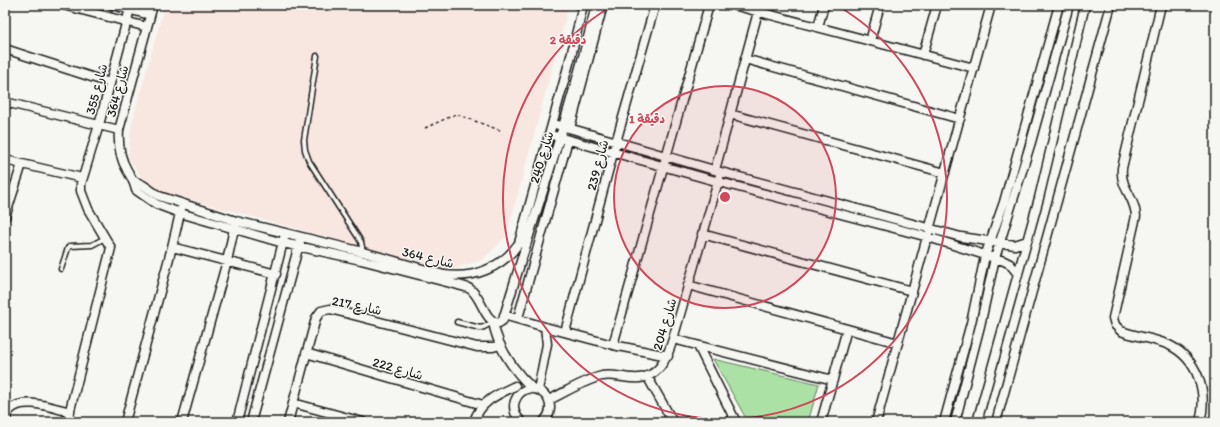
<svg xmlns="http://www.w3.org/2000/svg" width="1220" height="427" viewBox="0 0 1220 427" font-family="Itim,'Playpen Sans Arabic',sans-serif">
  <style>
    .built { fill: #f8e6e1 }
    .green { fill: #abe1a4; stroke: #647e60 }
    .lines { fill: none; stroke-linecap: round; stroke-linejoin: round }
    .lane-casing { stroke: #1c1c1c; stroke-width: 7 }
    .street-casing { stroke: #1c1c1c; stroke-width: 11 }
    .path { stroke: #1c1c1c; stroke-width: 1.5; stroke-dasharray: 3 3; stroke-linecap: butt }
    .lane { stroke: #f6f6f2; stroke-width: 4 }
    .street { stroke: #f6f6f2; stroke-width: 8 }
    .ring { fill: none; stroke: #d1495b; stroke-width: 2 }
    .labels { text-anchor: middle; stroke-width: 3; stroke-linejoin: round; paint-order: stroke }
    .street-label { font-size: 13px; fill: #1c1c1c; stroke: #f6f6f2 }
    .centre { fill: #d1495b; stroke: #f6f6f2; stroke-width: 2 }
    .ring-label { font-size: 12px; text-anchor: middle; font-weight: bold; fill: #d1495b; stroke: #f6f6f2; stroke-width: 3; stroke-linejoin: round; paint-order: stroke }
  </style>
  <rect width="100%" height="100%" fill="#f6f6f2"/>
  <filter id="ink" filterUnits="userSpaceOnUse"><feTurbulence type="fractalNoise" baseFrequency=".025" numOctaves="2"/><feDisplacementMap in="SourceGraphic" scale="8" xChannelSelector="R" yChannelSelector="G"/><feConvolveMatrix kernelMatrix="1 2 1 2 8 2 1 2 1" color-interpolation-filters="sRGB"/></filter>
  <g filter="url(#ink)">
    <path class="built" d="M165 5H569L506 237 482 260 448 270 162 192 142 178 128 158 132 123Z"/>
    <path class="green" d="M713 359 819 384 808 422H748Z"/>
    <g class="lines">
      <g class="lane-casing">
        <path id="lane" d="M317 56 304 140 305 150 309 161 358 237 361 242 363 252
          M61 269 68 248 70 246 92 245 105 238
          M457 322 480 328 484 327 493 322"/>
      </g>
      <g class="street-casing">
        <path id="street" d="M63 5 147 27
          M112 5 150 15
          M153 5 119 130C118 144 120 158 127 170 131 177 134 181 136 190L156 204 180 213 283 243 361 260 458 285C461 286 467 287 470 289 482 297 484 322 499 323L503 320C534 215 571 112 596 5
          M733 5 974 68
          M1161 5 1122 168C1120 189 1135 196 1136 216L1113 318 1115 325 1121 331C1137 337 1154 338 1169 345 1198 359 1208 392 1200 422
          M818 27 824 5
          M870 41 880 5
          M5 49 110 83
          M923 55 937 5
          M745 59 960 119
          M5 102 119 130
          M730 114 945 173
          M558 125 721 172 961 237 1015 245 1027 241
          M570 128 603 5
          M555 136 712 180 928 237 1004 261 1010 264 1018 274
          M5 160 82 178
          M715 170 758 12
          M134 181 143 185 159 196 236 221 363 252 444 275C474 279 502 268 519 243L571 56 583 5
          M5 217 22 164
          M702 234 912 291
          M172 247 276 274
          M688 285 898 343
          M504 315 545 327
          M518 318 568 140
          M493 322C498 349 513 370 533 389
          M565 332 616 142 655 5
          M673 339 833 380
          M613 345 709 5
          M698 346 736 422
          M306 353 483 405
          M647 376 673 422
          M538 390 547 344 545 327 613 345 668 356
          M549 400C566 392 584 380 602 376 613 374 623 378 633 378 658 380 667 359 673 339L719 178
          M293 403 363 422
          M5 422C6 418 7 413 10 410 22 396 54 408 70 412
          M67 422 111 248 88 209 81 191V184L99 125 131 5
          M125 422 172 247 181 209
          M182 422 227 261 235 224
          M237 422 284 238
          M251 422 300 241
          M288 422 316 318 321 311 330 309 477 347H493L500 345
          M474 422C479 402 498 394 515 386
          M522 422C517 418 514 412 514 406 514 401 516 398 519 394 536 377 563 404 543 422
          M821 422 847 329
          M876 422 991 5
          M944 422 971 323 985 256 1004 202 1059 5
          M955 422 980 326 995 258 1031 142 1069 5
          M977 422 1039 198 1085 5
          M996 422 1111 5"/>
      </g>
      <path class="path" d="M425 128 456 114 502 131"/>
      <use href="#lane" class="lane"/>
      <use href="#street" class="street"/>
    </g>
  </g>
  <circle cx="725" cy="197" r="111" fill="#d1495b" fill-opacity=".12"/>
  <g class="ring">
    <circle cx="725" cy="197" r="111"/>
    <path d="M838 6A222 222 0 1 1 612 6"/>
  </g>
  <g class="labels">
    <g class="street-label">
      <text transform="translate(96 89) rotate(-75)" y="5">شارع 355</text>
      <text transform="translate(117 91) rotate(-75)" y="5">شارع 364</text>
      <text transform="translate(541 157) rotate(-73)" y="5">شارع 240</text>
      <text transform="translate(597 165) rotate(-75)" y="5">شارع 239</text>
      <text transform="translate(428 257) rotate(14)" y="5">شارع 364</text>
      <text transform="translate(357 305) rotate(12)" y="5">شارع 217</text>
      <text transform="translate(664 324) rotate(-73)" y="5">شارع 204</text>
      <text transform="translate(398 368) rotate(16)" y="5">شارع 222</text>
    </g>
  </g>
  <circle cx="725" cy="197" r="6" class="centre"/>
  <g class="ring-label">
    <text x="568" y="44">2 دقيقة</text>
    <text x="647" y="123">1 دقيقة</text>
  </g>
  <rect width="1220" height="427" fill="none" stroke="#f6f6f2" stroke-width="20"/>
  <rect x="10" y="10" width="1200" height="407" fill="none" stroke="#1c1c1c" stroke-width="1.5" filter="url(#ink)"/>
</svg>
